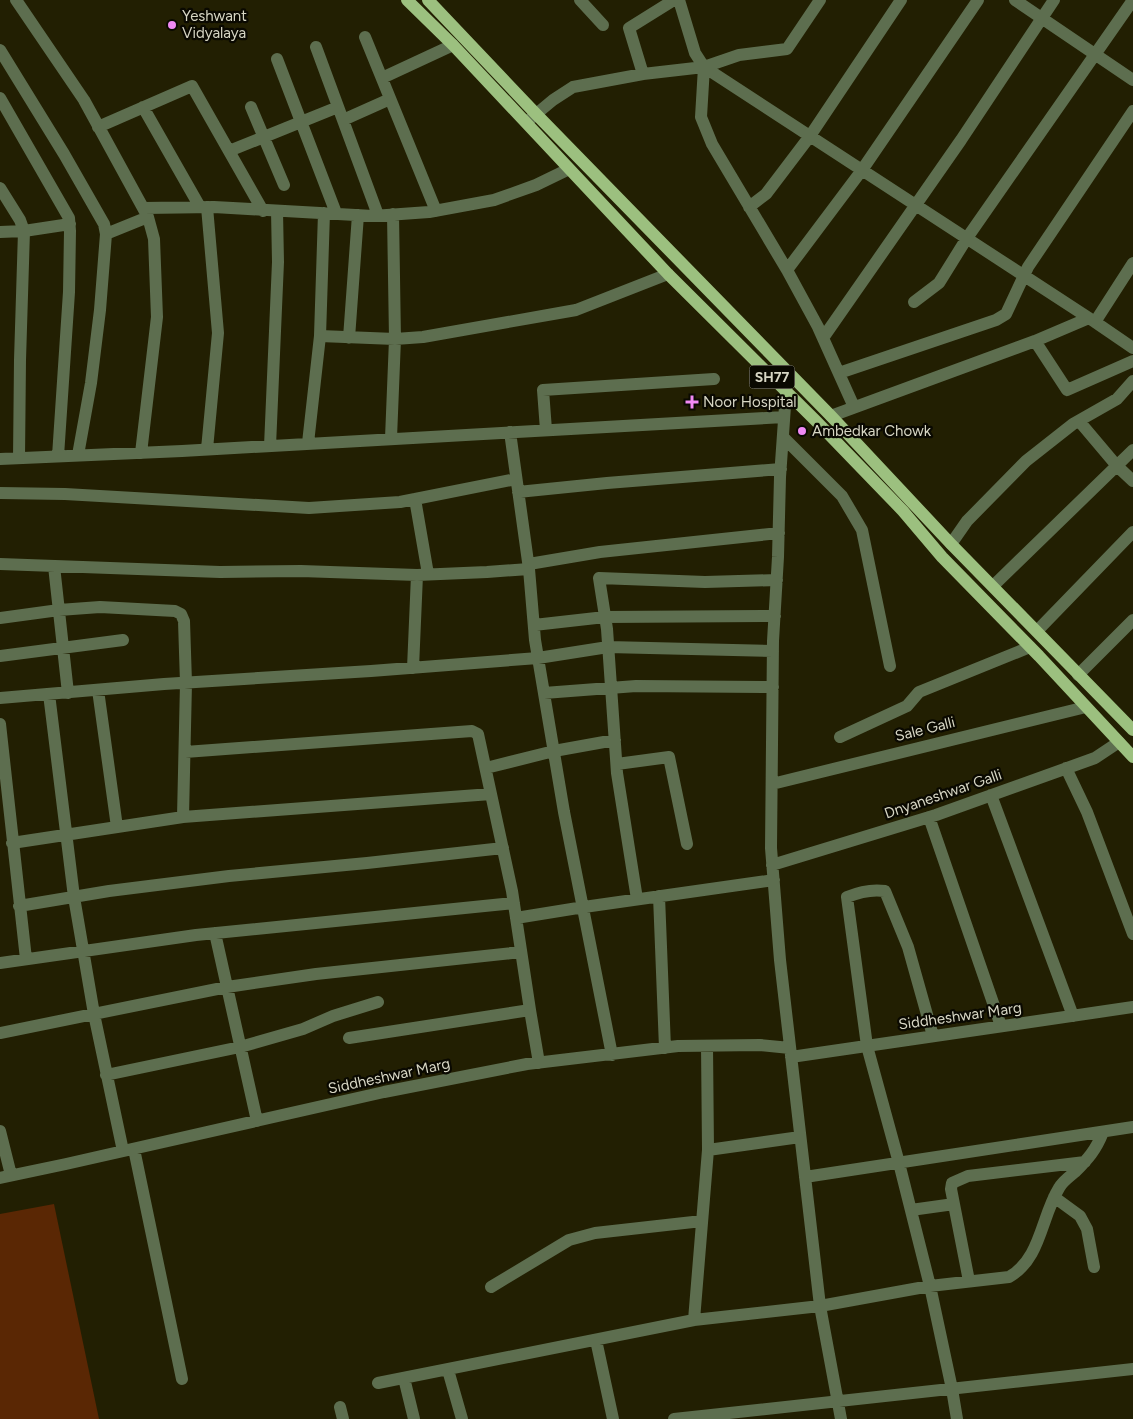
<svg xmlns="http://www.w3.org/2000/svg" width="1133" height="1419" viewBox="0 0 1133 1419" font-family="Figtree,sans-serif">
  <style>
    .grass { fill: #5a2704 }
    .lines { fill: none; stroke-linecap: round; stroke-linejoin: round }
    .minor { stroke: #5d6e4f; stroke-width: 12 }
    .major { stroke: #9cc07f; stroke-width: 12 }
    .poi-dot { fill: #f18af4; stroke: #0a0901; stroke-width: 2 }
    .labels { text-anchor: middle; stroke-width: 4.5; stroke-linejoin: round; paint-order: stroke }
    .shield { fill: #0a0901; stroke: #9a988a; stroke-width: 1 }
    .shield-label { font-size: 14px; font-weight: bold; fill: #d7d6c4 }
    .poi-label { font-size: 15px; fill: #d7d6c4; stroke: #0a0901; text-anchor: start }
    .street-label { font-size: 15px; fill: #d7d6c4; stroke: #0a0901 }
  </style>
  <rect width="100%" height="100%" fill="#221f02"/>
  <path class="grass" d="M54 1204 99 1419H0V1214Z"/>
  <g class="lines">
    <path class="minor" d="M16 0 84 100 148 217 154 239 157 317 141 453
      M580 0 603 25
      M679 0 695 53 704 67 701 117 712 144 787 270 818 327 854 407
      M1015 0 1133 80
      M365 37 436 211
      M316 47 378 215
      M0 50 64 154 104 224 106 234 100 310 91 383 78 455
      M277 59 336 213
      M704 67 1095 322
      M643 74 629 28 674 0
      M382 78 453 45
      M0 98 69 218 70 231 69 292 58 456
      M143 107 200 207
      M251 107 284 185
      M343 120 390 99
      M529 120 553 100 573 87 643 74 704 67 739 55 787 49 820 0
      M98 127 192 86 263 211
      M229 151 338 107
      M0 188 20 220 24 231 20 360 19 458
      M207 207 218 333 207 449
      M749 207 766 194 810 136 901 0
      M144 208 214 207 373 216 429 212 494 200 536 185 569 169
      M0 232 24 231 70 224
      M106 234 148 217
      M1133 263 1095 322 1133 348
      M787 270 862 170 978 0
      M914 302 939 283 967 238 1133 0
      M320 336 395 339 423 337 576 310 668 274
      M349 338 358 215
      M823 338 961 140 1054 0
      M1035 341 1067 390 1133 361
      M839 373 996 320 1006 314 1028 267 1133 111
      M786 392 780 477 778 557 773 641 771 848 780 960 820 1306 841 1419
      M831 416 1035 341 1089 318
      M1079 421 1117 466 1133 481
      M546 430 543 390 714 379
      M510 432 529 569 535 640 564 812 612 1055
      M783 437 842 496 862 530 890 666
      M391 438 395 339 393 214
      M308 443 320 336 324 213
      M270 446 278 262 277 211
      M0 459 182 451 784 417
      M518 492 607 483 781 469
      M0 493 65 494 309 508 400 502 516 479
      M415 499 428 574
      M951 544 967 521 1026 461 1073 424 1117 399 1133 381
      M0 564 220 572 301 571 417 575 487 572 529 569
      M529 564 600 552 779 533
      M54 566 68 693
      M993 586 1133 450
      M0 618 59 610 100 607 175 611 181 614 184 621 186 683 183 817
      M534 625 605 617 775 616
      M1037 631 1133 532
      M0 656 123 640
      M413 668 417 575
      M1078 675 1133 620
      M98 690 117 827
      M544 693 636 686 773 687
      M49 694 74 897 94 1014 123 1151
      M0 698 164 684 371 671 538 658 608 647 773 651
      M0 724 26 959
      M840 737 907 706 919 692 1030 647
      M185 752 472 731 478 734 512 891 530 1010 349 1038
      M617 764 669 757 687 844
      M486 768 554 751 615 740
      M1066 768 1087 812 1133 934
      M772 784 1086 707
      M991 795 1073 1016
      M929 817 1001 1026
      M12 843 183 817 491 794
      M772 865 936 815 1095 758 1119 742
      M659 896 665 1048
      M637 899 617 773 607 629 599 578 705 582 777 580
      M19 906 109 891 229 876 367 863 503 848
      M516 918 584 907 774 880
      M215 933 257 1121
      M0 963 196 935 514 903
      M530 1010 539 1063
      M0 1033 227 987 316 974 521 952
      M933 1036 908 947 885 891C872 889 859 892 847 897L867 1046 899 1163 930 1286 952 1389 957 1419
      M707 1046 708 1150
      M791 1057 1133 1007
      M106 1075 240 1047 303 1029 333 1016 378 1002
      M0 1131 11 1175
      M134 1149 182 1379
      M805 1177 1133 1127
      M0 1178 66 1164 384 1092 527 1064 678 1046 760 1045 790 1048
      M1054 1197 1080 1216 1087 1229 1094 1267
      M911 1210 954 1204
      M969 1281 951 1189 952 1183 968 1176 1085 1162
      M491 1287 569 1240 595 1233 702 1221
      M694 1320 708 1150 800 1137
      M596 1340 613 1419
      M448 1370 462 1419
      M404 1378 414 1419
      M378 1383 694 1320 820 1306 930 1286 1009 1277C1041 1259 1041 1217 1059 1188 1062 1182 1069 1177 1075 1172 1088 1159 1096 1150 1103 1132
      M340 1407 343 1419
      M674 1419 1133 1369"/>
    <path class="major" d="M407 0 453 45 668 274 817 422 903 511 942 557 1039 656 1133 757
      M428 0 536 114 831 416 951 544 1133 730"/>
  </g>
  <g class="poi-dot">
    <circle cx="172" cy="25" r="5"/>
    <path d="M689.5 394.5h5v5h5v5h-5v5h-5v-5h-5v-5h5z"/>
    <circle cx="802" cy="431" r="5"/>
  </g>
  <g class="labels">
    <rect class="shield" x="749.5" y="365.5" width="45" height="23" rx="4"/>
    <g class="shield-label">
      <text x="772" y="382">SH77</text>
    </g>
    <g class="poi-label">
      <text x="182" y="21">Yeshwant<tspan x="182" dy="17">Vidyalaya</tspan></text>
      <text x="703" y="407">Noor Hospital</text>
      <text x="812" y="436">Ambedkar Chowk</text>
    </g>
    <g class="street-label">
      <text transform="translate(925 729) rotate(-14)" y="5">Sale Galli</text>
      <text transform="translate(943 794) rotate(-19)" y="5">Dnyaneshwar Galli</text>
      <text transform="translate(960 1016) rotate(-8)" y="5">Siddheshwar Marg</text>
      <text transform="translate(389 1076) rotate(-12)" y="5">Siddheshwar Marg</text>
    </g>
  </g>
</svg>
